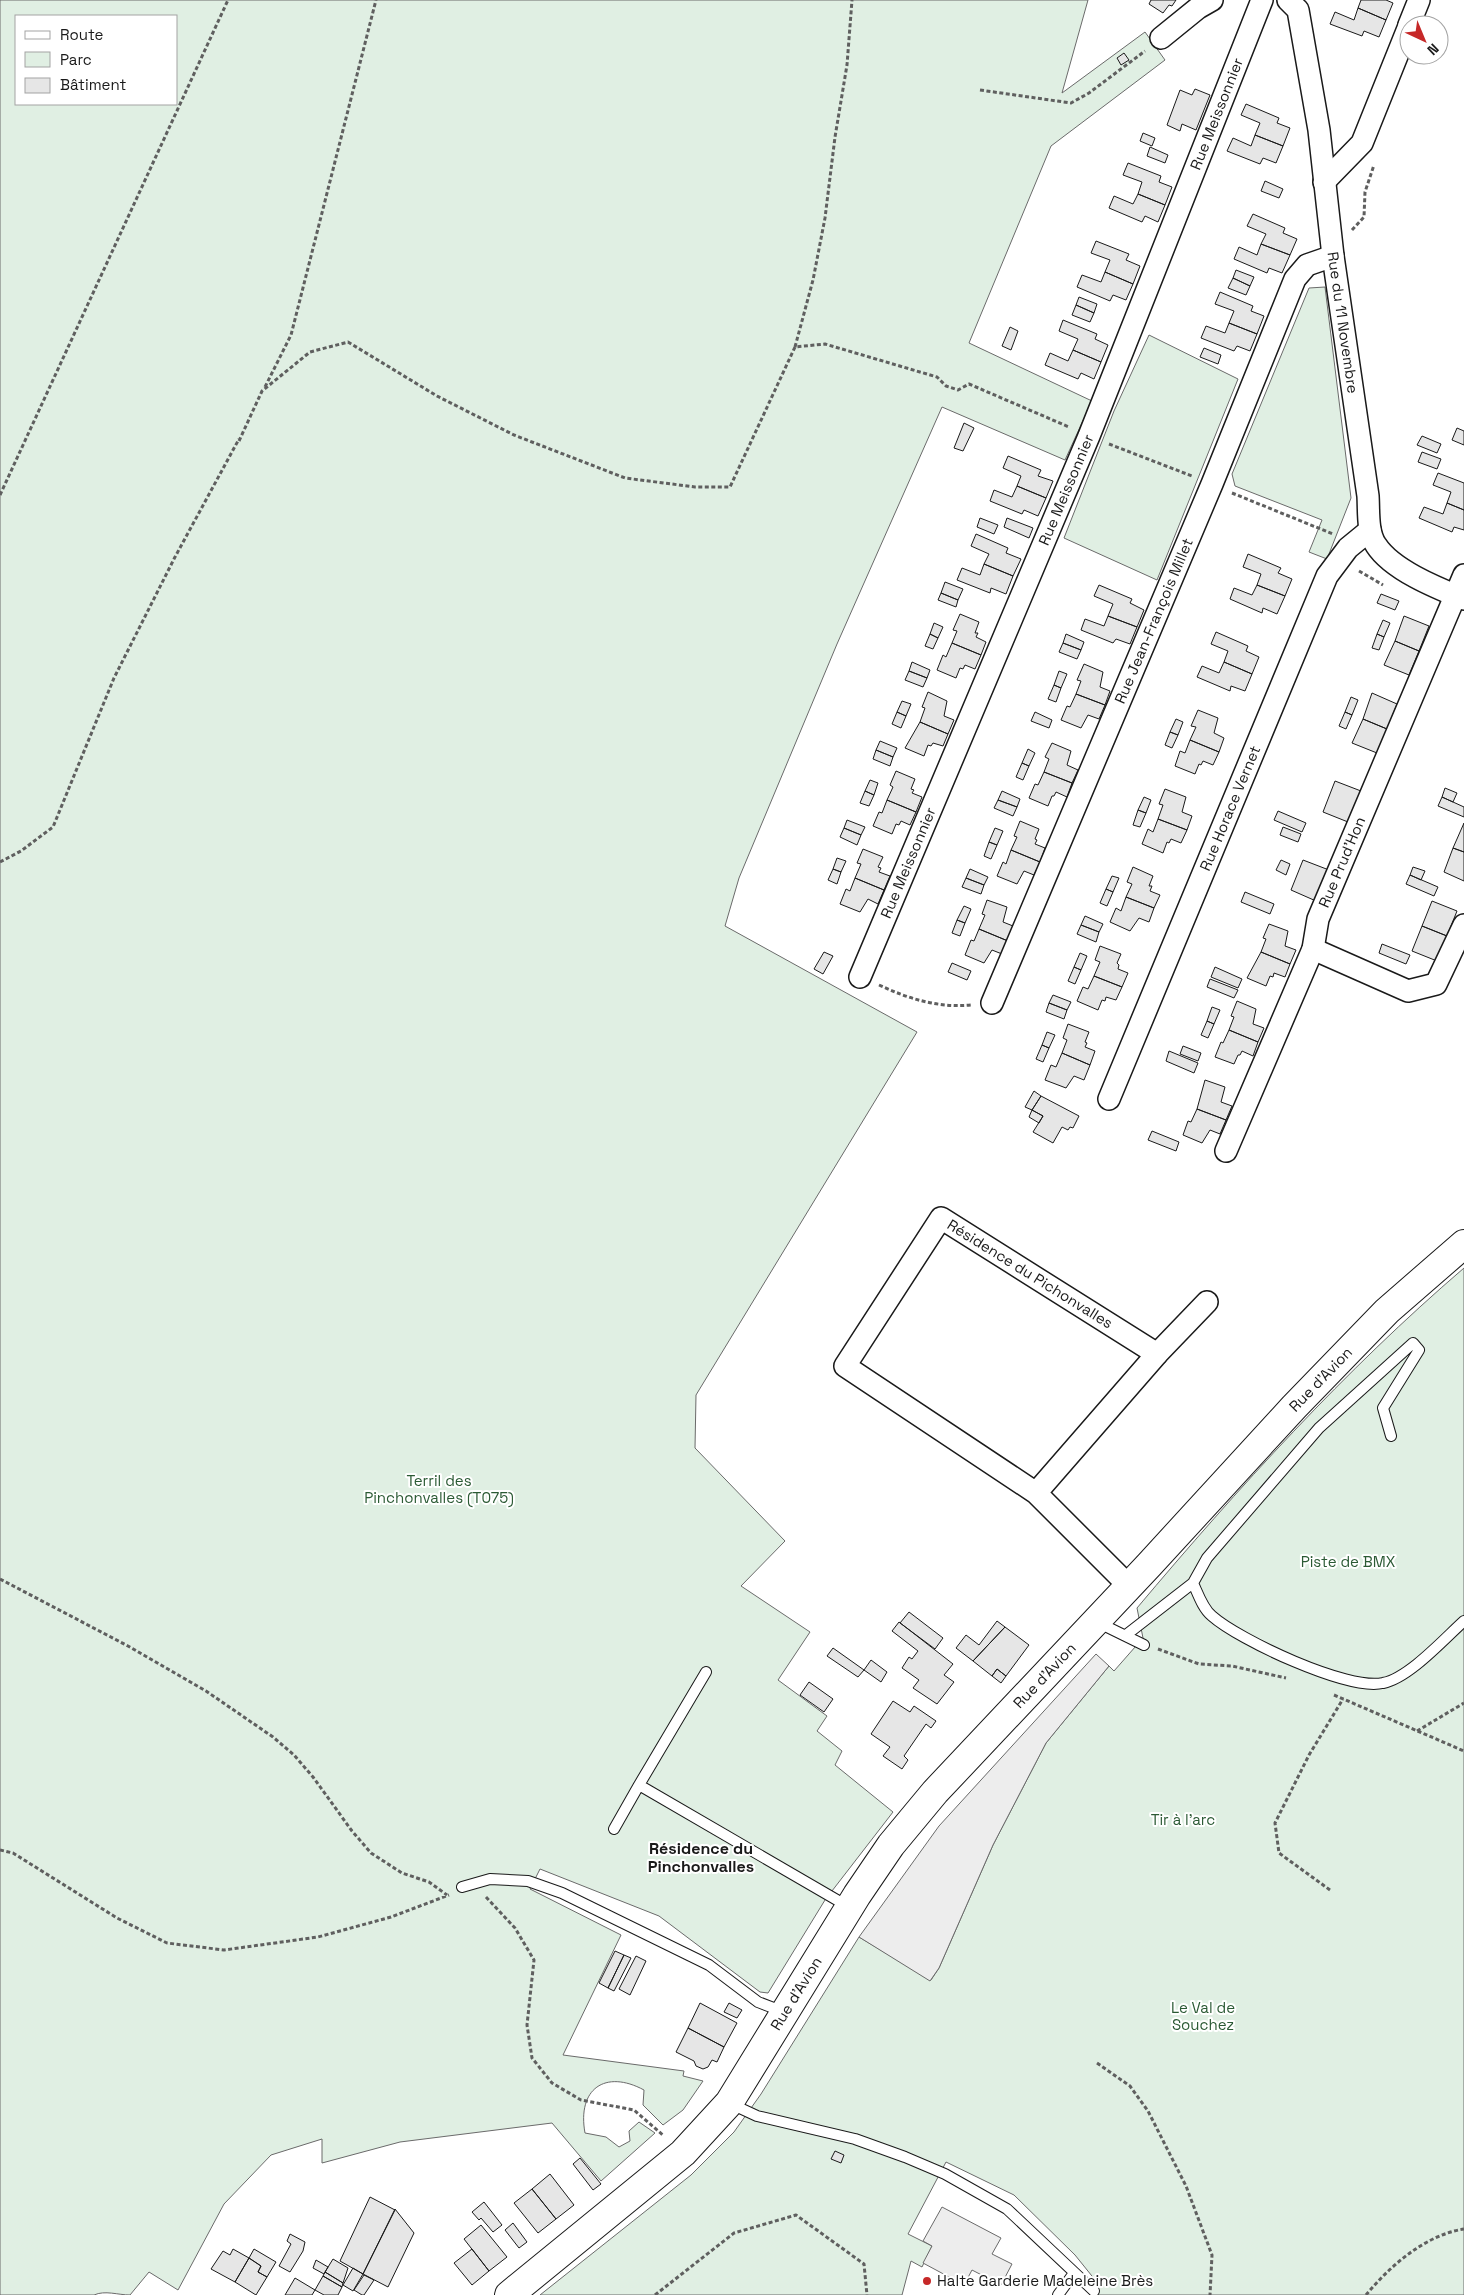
<svg xmlns="http://www.w3.org/2000/svg" width="1464" height="2295" viewBox="0 0 1464 2295" font-family="'Space Grotesk',sans-serif">
  <style>
    .green { fill: #e0efe3; stroke: #6a6a6a; fill-rule: evenodd }
    .parking { fill: #ededed; stroke: #6a6a6a }
    .building { fill: #e6e6e6; stroke: #1a1a1a }
    .lines { fill: none; stroke-linecap: round; stroke-linejoin: round }
    .lane-casing { stroke: #1a1a1a; stroke-width: 12 }
    .street-casing { stroke: #1a1a1a; stroke-width: 24 }
    .secondary-casing { stroke: #1a1a1a; stroke-width: 30 }
    .path { stroke: #5f5f5f; stroke-width: 3; stroke-dasharray: 4 2.5; stroke-linecap: butt }
    .lane { stroke: #fff; stroke-width: 10 }
    .street { stroke: #fff; stroke-width: 21 }
    .secondary { stroke: #fff; stroke-width: 28 }
    .poi-dot { fill: #c62828; stroke: #fff; stroke-width: 2 }
    .labels { text-anchor: middle; stroke-width: 4; stroke-linejoin: round; paint-order: stroke }
    .street-label { font-size: 15px; fill: #1a1a1a; stroke: #fff }
    .park-label { font-size: 15px; fill: #2b5a34; stroke: #fff }
    .poi-label { font-size: 15px; fill: #1a1a1a; stroke: #fff; text-anchor: start }
    .neighbourhood-label { font-size: 16px; font-weight: bold; fill: #1a1a1a; stroke: #fff }
  </style>
  <rect width="100%" height="100%" fill="#fff"/>
  <path class="green" d="M0 0H1088L1062 93 1145 32 1165 60 1051 146 969 343 1092 401 1065 460 942 407 837 644 739 878 725 926 917 1032 696 1395 695 1448 785 1541 741 1586 810 1632 778 1680 827 1716 817 1731 842 1751 835 1765 893 1812 825 1900 768 1993 760 1992 659 1916 540 1869 530 1889 621 1935 563 2055 684 2071 683 2076 703 2081 683 2110 663 2125 643 2105 644 2090C605 2069 577 2089 585 2133L606 2137 619 2147 630 2141 629 2131 639 2122 655 2133 601 2181 552 2123 400 2142 322 2163V2139L271 2155 224 2204 178 2290 149 2272 130 2295C118 2295 105 2290 94 2295H0ZM16 16H176V104H16Z
    M1325 287 1351 498 1327 559 1309 552 1322 520 1235 486 1232 474 1309 288Z
    M1149 335 1238 379 1157 580 1064 538 1114 411Z
    M1464 1268V2295H1091L1100 2286 1075 2255 1014 2195 946 2162 908 2234 932 2246 922 2267 911 2261 902 2295H540L691 2175 734 2132 761 2094 859 1937 931 1980 939 1968 993 1845 1046 1743 1109 1666 1114 1671 1143 1638 1137 1608C1238 1488 1345 1370 1464 1268Z"/>
  <path class="parking" d="M1096 1654 1109 1666 1046 1743 993 1845 939 1968 930 1981 859 1937 939 1826Z
    M942 2207 1001 2238 992 2254 1012 2264 1001 2285 972 2270 964 2285 923 2263 932 2246 923 2241Z"/>
  <path class="building" d="M1151 0H1176L1172 6 1169 5 1163 13 1149 4Z
    M1361 0H1386L1393 3 1386 20 1358 8Z
    M1358 8 1386 20 1379 37 1364 31 1362 36 1330 24 1335 12 1354 20Z
    M1124 53 1129 60 1121 65 1117 58Z
    M1195 89 1210 95 1196 130 1182 124 1180 131 1167 125 1180 90 1192 95Z
    M1246 104 1279 118 1277 123 1290 128 1283 146 1255 135 1260 123 1241 115Z
    M1143 133 1155 138 1152 146 1140 141Z
    M1255 135 1283 146 1276 163 1263 158 1260 164 1227 151 1233 138 1251 146Z
    M1150 147 1168 155 1165 163 1147 156Z
    M1128 163 1161 176 1159 182 1172 187 1165 205 1138 194 1142 182 1123 175Z
    M1265 181 1283 189 1279 198 1261 191Z
    M1138 194 1165 205 1158 222 1145 216 1142 222 1109 208 1114 196 1133 204Z
    M1253 214 1285 228 1283 233 1297 239 1290 255 1261 244 1266 234 1247 226Z
    M1096 241 1129 254 1126 260 1140 266 1133 284 1105 272 1110 260 1091 253Z
    M1261 244 1290 255 1282 273 1269 268 1267 273 1234 259 1239 247 1257 255Z
    M1236 270 1254 277 1250 286 1233 278Z
    M1105 272 1133 284 1126 300 1113 295 1110 301 1077 287 1082 275 1101 282Z
    M1233 278 1250 286 1246 295 1228 288Z
    M1220 292 1253 306 1251 311 1264 316 1257 334 1229 323 1234 311 1215 304Z
    M1079 297 1097 304 1094 313 1076 305Z
    M1076 305 1094 313 1090 322 1072 315Z
    M1063 320 1097 334 1095 339 1108 345 1101 362 1073 350 1078 339 1059 331Z
    M1229 323 1257 334 1250 351 1237 346 1234 351 1201 338 1206 326 1225 333Z
    M1010 327 1018 331 1011 350 1002 346Z
    M1204 348 1221 355 1218 364 1200 357Z
    M1073 350 1101 362 1094 379 1081 373 1078 379 1045 365 1050 353 1068 361Z
    M964 423 974 428 963 451 954 448Z
    M1457 428 1464 431V445L1452 440Z
    M1422 436 1441 444 1437 453 1417 445Z
    M1422 452 1441 459 1437 469 1418 462Z
    M1008 456 1041 470 1038 476 1053 481 1046 498 1017 486 1021 476 1003 468Z
    M1438 473 1464 483V510L1447 503 1451 492 1433 485Z
    M1017 486 1046 498 1038 516 1024 510 1022 514 990 501 994 490 1012 497Z
    M1447 503 1464 510V530L1454 527 1452 532 1419 518 1424 507 1443 514Z
    M980 518 998 525 994 534 977 527Z
    M1007 518 1033 528 1029 538 1004 527Z
    M976 534 1008 548 1006 553 1021 559 1013 576 984 564 989 554 971 546Z
    M1248 554 1281 568 1278 573 1292 579 1285 596 1257 585 1261 574 1243 567Z
    M984 564 1013 576 1006 594 991 588 990 593 957 580 962 568 980 575Z
    M945 582 963 589 958 600 941 593Z
    M1099 585 1132 599 1130 603 1144 610 1137 627 1108 616 1113 604 1094 596Z
    M1257 585 1285 596 1277 614 1263 608 1262 613 1230 599 1234 588 1252 595Z
    M941 593 958 600 956 607 938 600Z
    M1381 594 1399 601 1395 610 1377 603Z
    M960 614 979 622 975 633H978L976 637 986 642 981 655 952 643 957 631 953 630Z
    M1108 616 1137 627 1130 644 1116 639 1113 643 1081 630 1085 619 1104 626Z
    M1404 616 1429 626 1419 651 1395 641Z
    M1383 620 1390 623 1384 637 1377 634Z
    M934 623 943 627 938 638 930 634Z
    M1216 632 1248 646 1246 651 1259 657 1252 674 1224 662 1228 651 1211 644Z
    M930 634 938 638 933 649 925 646Z
    M1066 634 1084 642 1081 650 1063 643Z
    M1377 634 1384 637 1379 650 1372 648Z
    M1395 641 1419 651 1409 675 1384 665Z
    M952 643 981 655 975 669 965 665 963 669 960 668 956 678 937 670 943 655 946 657Z
    M1063 643 1081 650 1077 659 1059 652Z
    M912 662 930 670 927 678 909 671Z
    M1224 662 1252 674 1245 691 1231 686 1230 691 1197 677 1202 666 1219 673Z
    M1084 664 1103 672 1100 687 1110 691 1105 705 1076 694 1081 681 1077 680Z
    M909 671 927 678 923 687 905 680Z
    M1059 671 1067 674 1061 688 1054 685Z
    M1054 685 1061 688 1056 702 1048 699Z
    M928 692 947 701 944 716 954 720 948 734 920 722 925 708 922 707Z
    M1372 693 1397 704 1387 729 1363 719Z
    M1076 694 1105 705 1099 719 1088 715 1081 728 1061 720 1067 706 1070 707Z
    M1351 697 1358 700 1352 715 1345 712Z
    M902 701 911 704 906 716 897 712Z
    M1198 710 1218 718 1214 733 1224 738 1219 752 1190 740 1196 727 1191 726Z
    M897 712 906 716 901 728 892 724Z
    M1035 712 1052 720 1049 728 1031 721Z
    M1345 712 1352 715 1346 729 1339 726Z
    M1176 719 1183 722 1178 735 1170 732Z
    M1363 719 1387 729 1377 753 1352 743Z
    M920 722 948 734 943 746 933 743 931 746 928 745 924 756 905 748Z
    M1170 732 1178 735 1172 748 1165 745Z
    M1190 740 1219 752 1213 765 1203 761 1201 765 1199 764 1195 774 1175 766 1180 751 1185 753Z
    M880 741 897 748 893 757 876 750Z
    M1052 743 1071 751 1067 765 1078 770 1072 783 1044 772 1049 759 1045 757Z
    M1028 749 1035 753 1029 766 1022 763Z
    M876 750 893 757 890 766 873 759Z
    M1022 763 1029 766 1023 780 1016 777Z
    M896 771 915 779 911 789 914 790 912 793 922 797 916 812 887 800 893 787 890 785Z
    M1044 772 1072 783 1067 797 1056 792 1054 796H1052L1048 806 1029 798 1035 784 1038 785Z
    M870 780 878 783 874 795 865 791Z
    M1335 781 1361 791 1348 822 1323 812Z
    M1445 788 1457 793 1453 802 1442 797Z
    M1165 789 1186 797 1182 812 1192 816 1187 830 1158 819 1163 805 1159 804Z
    M865 791 874 795 869 806 860 803Z
    M1002 791 1020 799 1017 807 998 800Z
    M1144 797 1151 800 1146 813 1138 810Z
    M1442 797 1464 807V817L1438 806Z
    M887 800 916 812 910 825 901 821 899 825 896 824 892 834 873 826 879 812 882 813Z
    M998 800 1017 807 1013 816 994 808Z
    M1138 810 1146 813 1140 827 1133 825Z
    M1278 811 1306 823 1302 832 1274 820Z
    M1158 819 1187 830 1181 843 1171 839 1169 843 1167 842 1163 853 1142 844 1148 829 1153 832Z
    M847 820 865 827 861 835 844 828Z
    M1020 821 1039 829 1035 839 1037 840 1035 844 1045 848 1040 862 1011 850 1017 837 1014 836Z
    M1464 823V852L1453 848Z
    M1283 827 1301 834 1298 842 1280 835Z
    M844 828 861 835 857 845 840 837Z
    M995 828 1003 831 997 845 989 842Z
    M989 842 997 845 991 859 984 856Z
    M1453 848 1464 852V881L1444 872Z
    M863 849 883 857 878 867 881 868 879 872 890 876 884 890 855 878 861 864 857 863Z
    M1011 850 1040 862 1034 875 1024 871 1017 884 997 876 1003 862 1006 864Z
    M837 858 846 861 841 872 833 869Z
    M1281 860 1290 864 1286 875 1276 870Z
    M1303 860 1329 870 1316 901 1291 890Z
    M1133 867 1153 876 1149 886H1152L1150 891 1160 895 1154 908 1126 897 1132 884 1127 882Z
    M1413 867 1425 871 1421 880 1410 875Z
    M833 869 841 872 837 884 828 880Z
    M970 869 988 877 984 885 966 878Z
    M1410 875 1438 887 1434 896 1406 884Z
    M1112 876 1119 878 1113 892 1106 889Z
    M855 878 884 890 878 904 868 899 860 912 840 904 846 889 850 891Z
    M966 878 984 885 981 894 962 887Z
    M1106 889 1113 892 1107 906 1100 903Z
    M1245 892 1274 904 1270 914 1241 902Z
    M1126 897 1154 908 1149 922 1139 918 1130 931 1110 922 1116 908 1121 911Z
    M987 900 1007 907 1003 922 1013 926 1008 941 979 929 985 915 982 914Z
    M1432 901 1457 911 1447 936 1422 926Z
    M964 906 971 909 965 923 957 920Z
    M1085 916 1103 924 1099 932 1081 925Z
    M957 920 965 923 960 936 952 933Z
    M1269 924 1288 931 1285 946 1296 950 1290 964 1261 952 1266 939 1263 938Z
    M1081 925 1099 932 1096 942 1077 934Z
    M1422 926 1447 936 1437 961 1412 951Z
    M979 929 1008 941 1002 954 992 950 984 963 965 955 971 940 974 941Z
    M1382 944 1410 955 1406 964 1379 953Z
    M1100 946 1121 954 1117 963 1119 965 1118 969 1128 973 1122 987 1094 976 1100 962 1095 960Z
    M824 952 833 956 823 974 814 969Z
    M1261 952 1290 964 1285 977 1274 973 1273 977 1270 976 1266 986 1247 978Z
    M1080 953 1087 956 1081 970 1074 967Z
    M952 963 971 971 967 980 948 972Z
    M1074 967 1081 970 1075 984 1068 981Z
    M1215 967 1242 979 1238 988 1211 977Z
    M1094 976 1122 987 1116 1000 1106 997 1105 1001 1102 1000 1098 1010 1077 1001 1083 987 1088 989Z
    M1210 979 1238 990 1234 998 1207 987Z
    M1053 995 1071 1002 1067 1010 1049 1003Z
    M1237 1001 1256 1009 1253 1024 1264 1028 1258 1042 1229 1030 1234 1017 1231 1016Z
    M1049 1003 1067 1010 1064 1019 1046 1012Z
    M1212 1007 1220 1010 1214 1024 1207 1021Z
    M1207 1021 1214 1024 1208 1038 1201 1035Z
    M1068 1024 1089 1032 1085 1042 1087 1043 1085 1047 1095 1051 1090 1065 1062 1053 1067 1040 1063 1038Z
    M1229 1030 1258 1042 1253 1056 1242 1051 1240 1055H1238L1234 1064 1215 1057 1221 1042 1223 1043Z
    M1047 1032 1055 1035 1049 1048 1042 1045Z
    M1042 1045 1049 1048 1043 1062 1036 1059Z
    M1183 1046 1201 1053 1198 1061 1180 1054Z
    M1169 1051 1198 1063 1194 1073 1166 1061Z
    M1062 1053 1090 1065 1084 1080 1074 1076 1066 1088 1045 1080 1051 1065 1056 1067Z
    M1205 1080 1225 1087 1221 1102 1232 1106 1226 1120 1197 1109Z
    M1034 1091 1041 1096 1032 1110 1025 1107Z
    M1041 1096 1079 1116 1073 1128 1070 1127 1068 1130 1062 1127 1053 1143 1033 1132 1043 1116 1032 1110Z
    M1197 1109 1226 1120 1220 1134 1210 1130 1202 1143 1183 1135 1188 1121 1191 1122Z
    M1032 1110 1043 1116 1039 1123 1029 1117Z
    M1152 1131 1179 1142 1176 1151 1148 1140Z
    M909 1612 943 1638 935 1649 900 1623Z
    M997 1621 1005 1627 973 1661 956 1648 966 1635 979 1645Z
    M899 1622 953 1664 944 1675 954 1682 937 1704 913 1688 919 1680 902 1668 909 1657 912 1659 918 1651 892 1631Z
    M1005 1627 1029 1645 1006 1676 997 1669 992 1676 973 1661Z
    M833 1648 864 1670 858 1677 827 1656Z
    M871 1660 887 1672 881 1682 864 1670Z
    M997 1669 1006 1676 1001 1683 992 1676Z
    M809 1682 833 1699 824 1712 800 1695Z
    M893 1701 910 1712 914 1706 936 1721 931 1728 926 1724 904 1756 908 1760 902 1769 883 1756 890 1747 871 1734Z
    M615 1951 624 1955 608 1988 599 1983Z
    M624 1955 631 1958 614 1991 608 1988Z
    M636 1956 646 1961 630 1995 619 1989Z
    M700 2003 737 2023 724 2047 688 2028Z
    M729 2003 742 2010 737 2018 724 2012Z
    M688 2028 724 2047 717 2062 712 2060 708 2067 703 2069 696 2066 694 2061 676 2052Z
    M835 2151 844 2155 841 2163 831 2159Z
    M580 2158 601 2184 593 2190 573 2164Z
    M550 2174 574 2205 556 2219 532 2189Z
    M532 2189 556 2219 538 2233 514 2203Z
    M370 2197 395 2210 363 2274 340 2261Z
    M484 2202 502 2225 493 2232 481 2218 479 2220 472 2212Z
    M395 2209 414 2233 388 2287 363 2274Z
    M513 2223 527 2242 519 2248 505 2230Z
    M481 2225 507 2257 489 2271 464 2239Z
    M290 2234 305 2242 303 2251 290 2272 279 2266 291 2244 287 2241Z
    M233 2249 249 2258 235 2282 211 2269 223 2251 230 2255Z
    M254 2249 276 2262 267 2277 258 2272 261 2266 249 2258Z
    M472 2249 489 2271 472 2285 454 2263Z
    M249 2258 261 2266 258 2272 267 2277 256 2295 235 2282Z
    M333 2259 348 2268 343 2283 325 2272Z
    M316 2260 328 2267 324 2274 313 2268Z
    M353 2268 363 2274 353 2291 343 2285Z
    M325 2272 343 2283 342 2287 323 2276Z
    M364 2275 374 2280 364 2295H362L354 2290Z
    M323 2276 342 2287 338 2295H324L315 2290Z
    M295 2278 315 2290 312 2295H285Z"/>
  <g class="lines">
    <g class="lane-casing">
      <path id="lane" d="M1193 1583C1198 1594 1203 1609 1212 1616 1239 1640 1348 1691 1383 1683 1409 1678 1444 1639 1464 1621
        M1097 1622 1144 1645
        M1126 1635 1193 1583 1207 1558 1319 1428 1413 1343 1419 1350 1383 1408 1391 1436
        M706 1672 639 1785 849 1907
        M614 1829 639 1785
        M462 1887 490 1879 528 1881 562 1893 709 1965 758 2002 784 2012
        M729 2103 757 2116 855 2139 905 2157 945 2174 1007 2209 1094 2291
        M1058 2295 1074 2273"/>
    </g>
    <g class="street-casing">
      <g id="street">
        <path id="s1" d="M1288 0 1298 10 1319 130 1333 256 1368 496C1369 511 1367 532 1376 545 1392 570 1437 588 1464 599"/>
        <path d="M1409 25 1419 0"/>
        <path d="M1161 38 1198 8 1212 0"/>
        <path d="M1324 182 1362 143 1409 26"/>
        <path d="M1313 949 1408 991 1436 984 1464 925"/>
        <path id="s2" d="M860 977 1089 436 1262 0"/>
        <path id="s3" d="M992 1003 1212 484 1295 279 1307 265 1333 256"/>
        <path id="s4" d="M1109 1099 1327 576 1348 548 1370 530"/>
        <path id="s5" d="M1226 1151 1313 949 1318 919 1464 575"/>
        <path d="M1157 1354 1207 1302"/>
        <path d="M1036 1493 1157 1354 941 1218 845 1366 1036 1493 1129 1586"/>
      </g>
    </g>
    <g class="secondary-casing">
      <g id="secondary">
        <path id="s6" d="M509 2295 683 2153 729 2103 857 1895 891 1845 935 1792 1149 1565 1294 1407 1387 1311 1464 1244"/>
      </g>
    </g>
    <path class="path" d="M980 90 1071 103 1089 93 1145 51
      M1352 230 1364 217 1365 192 1374 165
      M795 347 813 280 825 218 835 137 847 65 852 0
      M265 387 291 335 376 0
      M239 441 262 391 310 352 348 342 437 396 514 435 625 478 695 487H730L795 347 825 344 937 377 946 386 958 390 969 384 1069 427
      M1109 444 1192 476
      M1232 493 1333 534
      M0 495 228 0
      M1359 571 1383 585
      M0 862 21 851 53 827 114 678 175 557 239 439
      M879 985C909 999 938 1008 971 1005
      M0 1579 128 1646 206 1691 273 1737 294 1755 313 1777 352 1831 371 1853 402 1873 429 1882 447 1895
      M1158 1649 1199 1664 1232 1666 1286 1678
      M1334 1695 1464 1751
      M1417 1731 1464 1703
      M0 1850 13 1853 117 1918 167 1943 224 1950 318 1937 391 1917 449 1895
      M1330 1890 1279 1853 1275 1823 1309 1755 1343 1699
      M486 1897 515 1928 534 1960 527 2025 532 2058 552 2083 581 2100 634 2110 664 2136
      M1097 2063 1130 2086 1148 2111 1186 2186 1212 2255 1210 2295
      M655 2295 734 2233 796 2215 864 2264 867 2295
      M1366 2295C1390 2266 1425 2235 1464 2229"/>
    <use href="#lane" class="lane"/>
    <use href="#street" class="street"/>
    <use href="#secondary" class="secondary"/>
  </g>
  <circle class="poi-dot" cx="927" cy="2281" r="5"/>
  <g class="labels">
    <g class="street-label">
      <text dy="5" stroke="none"><textPath href="#s2" startOffset="934">Rue Meissonnier</textPath></text>
      <text dy="5" stroke="none"><textPath href="#s1" startOffset="330">Rue du 11 Novembre</textPath></text>
      <text dy="5" stroke="none"><textPath href="#s2" startOffset="529">Rue Meissonnier</textPath></text>
      <text dy="5" stroke="none"><textPath href="#s3" startOffset="415">Rue Jean-François Millet</textPath></text>
      <text dy="5" stroke="none"><textPath href="#s4" startOffset="315">Rue Horace Vernet</textPath></text>
      <text dy="5" stroke="none"><textPath href="#s5" startOffset="312">Rue Prud'Hon</textPath></text>
      <text dy="5" stroke="none"><textPath href="#s2" startOffset="124">Rue Meissonnier</textPath></text>
      <text transform="translate(1030 1274) rotate(32)" y="5">Résidence du Pichonvalles</text>
      <text dy="5" stroke="none"><textPath href="#s6" startOffset="1231">Rue d'Avion</textPath></text>
      <text dy="5" stroke="none"><textPath href="#s6" startOffset="826">Rue d'Avion</textPath></text>
      <text dy="5" stroke="none"><textPath href="#s6" startOffset="421">Rue d'Avion</textPath></text>
    </g>
    <g class="park-label">
      <text x="439" y="1486">Terril des<tspan x="439" dy="17">Pinchonvalles (T075)</tspan></text>
      <text x="1348" y="1567">Piste de BMX</text>
      <text x="1183" y="1825">Tir à l'arc</text>
      <text x="1203" y="2013">Le Val de<tspan x="1203" dy="17">Souchez</tspan></text>
    </g>
    <g class="poi-label">
      <text x="937" y="2286">Halte Garderie Madeleine Brès</text>
    </g>
    <g class="neighbourhood-label">
      <text x="701" y="1854">Résidence du<tspan x="701" dy="18">Pinchonvalles</tspan></text>
    </g>
  </g>
  <rect x="15" y="15" width="162" height="90" fill="#ffffff" stroke="#a3a3a3"/>
  <rect x="25" y="31" width="25" height="8" fill="#ffffff" stroke="#a3a3a3"/>
  <text x="60" y="40" font-size="15" fill="#1a1a1a">Route</text>
  <rect x="25" y="52" width="25" height="15" fill="#e0efe3" stroke="#a3a3a3"/>
  <text x="60" y="65" font-size="15" fill="#1a1a1a">Parc</text>
  <rect x="25" y="78" width="25" height="15" fill="#e6e6e6" stroke="#a3a3a3"/>
  <text x="60" y="90" font-size="15" fill="#1a1a1a">Bâtiment</text>
  <g transform="translate(1424 40) rotate(136)"><circle r="24" fill="#ffffff" stroke="#a3a3a3"/>
  <path d="M0-4L9 19L0 12L-9 19Z" fill="#c62828"/>
  <text y="-8" font-size="14" font-weight="bold" text-anchor="middle" fill="#1a1a1a">N</text>
  </g>
</svg>
